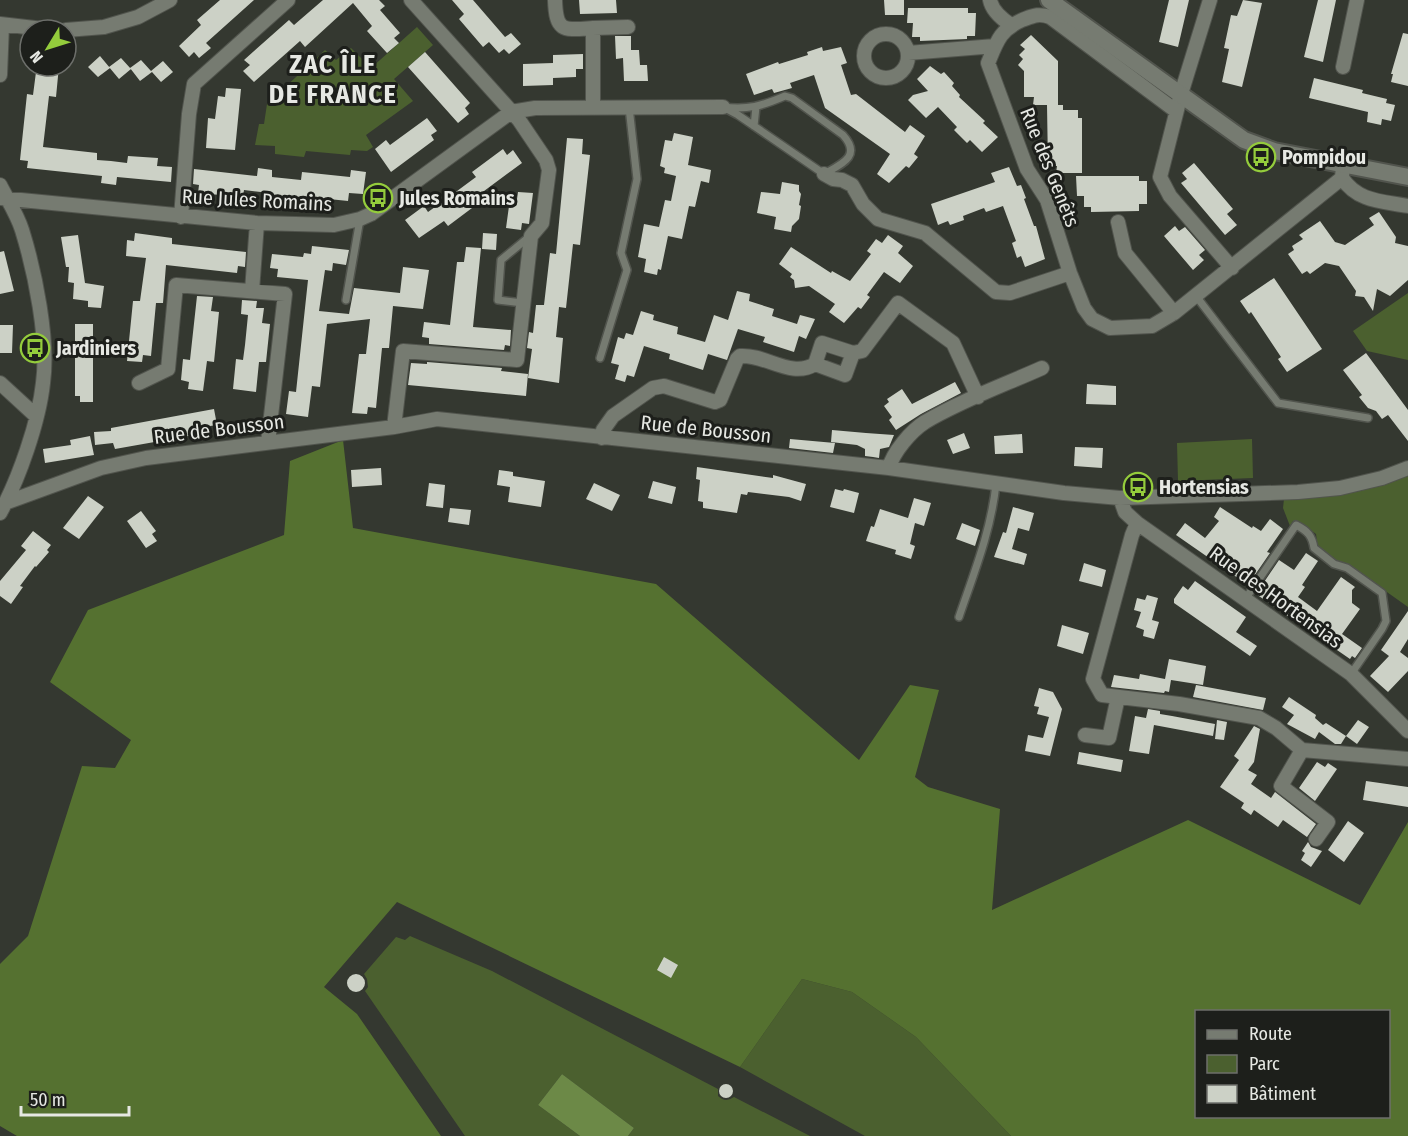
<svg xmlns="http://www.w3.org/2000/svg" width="1408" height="1136" viewBox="0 0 1408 1136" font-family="'Fira Sans Condensed',sans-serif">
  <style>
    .green { fill: #4b602f }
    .forest { fill: #557130; fill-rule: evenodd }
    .water { fill: #6c8947 }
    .building { fill: #ccd1c6 }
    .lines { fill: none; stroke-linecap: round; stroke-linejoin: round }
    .service-casing { stroke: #51544d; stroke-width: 10 }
    .minor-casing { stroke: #51544d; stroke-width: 16 }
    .secondary-casing { stroke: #51544d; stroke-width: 20 }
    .service { stroke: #767b71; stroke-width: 7 }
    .minor { stroke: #767b71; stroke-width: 14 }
    .secondary { stroke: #767b71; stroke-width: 16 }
    .labels { text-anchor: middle; stroke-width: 6; stroke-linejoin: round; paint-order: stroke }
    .poi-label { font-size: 20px; font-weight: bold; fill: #e6e8e3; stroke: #1d1f1b; text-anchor: start }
    .street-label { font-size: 20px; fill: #e6e8e3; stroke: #1d1f1b }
    .district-label { font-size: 26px; font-weight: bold; letter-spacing: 1.5px; fill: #e6e8e3; stroke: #1d1f1b }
  </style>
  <rect width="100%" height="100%" fill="#343830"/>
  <path class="green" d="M417 27 433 45 394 79 413 101 366 135 373 147 367 151 351 150 350 155 306 151 304 157 275 154V146L255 145 259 124H264L267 104 325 50 336 60 351 48 371 68Z
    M1408 293V360L1367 351 1353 331Z
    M1252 439 1253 478 1178 481 1177 443Z
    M1408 476V607L1346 563 1333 561 1318 549 1316 534 1300 522 1293 521 1290 526 1283 508 1284 499C1327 496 1367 492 1408 476Z
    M410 936 492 971 718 1089V1096C724 1101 727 1101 734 1097L810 1136H628L634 1128 562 1074 538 1105 580 1136H465L365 991 368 987 367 979 364 974 396 937 405 940Z
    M802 979 852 992 916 1037 1011 1136H865L740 1067Z"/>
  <path class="forest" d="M343 440 353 528 656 584 859 760 910 685 939 690 915 777 928 787 1000 809 992 910 1188 820 1360 905 1408 822V1136H1011L916 1037 852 992 802 979 740 1067 397 902 324 987 357 1014 441 1136H17L0 1126V964L28 936 82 766 115 768 131 740 50 682 88 610 284 535 290 461ZM1196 1012H1388V1116H1196Z"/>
  <path class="water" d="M562 1074 634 1128 628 1136H580L538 1105Z"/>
  <path class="building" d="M220 0H254L206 43 211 48 199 58 194 52 189 57 179 46 201 25 197 20Z
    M323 0H379L385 6 380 10 400 33 394 38 399 43 387 53 367 31 372 26 353 3 305 47 300 41 254 82 243 71 250 65 244 60 289 20 294 25Z
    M452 0H473L505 37 511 33 521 44 509 54 504 49 499 53 489 42 483 47 459 19 464 14Z
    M579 0H616L617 13 580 14Z
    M884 0H904V15H885Z
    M1169 0H1189L1178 47 1159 42Z
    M1243 0 1262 3 1242 87 1222 82 1229 49 1224 48 1231 15 1237 16Z
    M1318 0H1336L1323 62 1304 57Z
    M908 8H968V13H976L975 36H967V39L920 41V37H912L913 23H907Z
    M1403 33 1408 34V86L1391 82 1393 74H1391Z
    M1031 35 1058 61V105H1063V110H1078V118H1082V173H1056L1057 166H1048L1047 105H1033L1034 97H1024V71L1018 65 1023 59 1019 55 1025 49 1020 45Z
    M615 36H631V50H639L640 65H647L648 81H624L623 58 616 59Z
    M822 47 823 51 841 47 847 63 841 65 851 95 856 94 905 132 910 125 925 136 914 154 918 157 909 168 906 166 889 183 877 174 890 154 825 108 814 75 790 83 792 88 774 93 772 89 754 95 746 74 778 62 779 64 808 55 807 52Z
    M425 52 470 103 465 108 469 114 458 123 408 67Z
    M583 54V69H576V77L553 78V85L523 86V64L553 63V55Z
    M100 56 110 68 98 77 88 67Z
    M121 58 131 69 119 79 109 67Z
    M141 60 151 71 163 61 173 72 161 82 152 72 140 81 130 68Z
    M44 66H59L56 97 49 96 43 147 97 153V160L111 161 127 163 128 156 158 158 157 166 172 167 171 182 117 177 116 185 101 183 102 176 27 168 28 161 20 160 27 94 33 95 36 72H43Z
    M930 66 941 74 944 72 954 83 952 86 960 95 959 97 985 121 983 123 998 137 982 152 970 140 967 143 954 130 957 127 938 107 926 118 908 100 913 95 928 91 917 79Z
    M1314 78 1363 90 1362 93 1387 99 1386 103 1395 105 1391 121 1382 119 1381 125 1367 122 1368 112 1309 98Z
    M226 88 241 89 235 150 206 148 208 118 215 119 218 96 225 97Z
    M427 118 437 131 431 135 434 140 391 172 375 149 386 140 390 145Z
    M674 133 693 137 688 165 711 170 709 183 701 181 695 207 689 206 682 239 668 236 661 270 658 269 657 275 644 272 646 259 638 257 644 224 659 227 665 200 671 201 676 176 664 173 665 168 660 166 665 140 672 141Z
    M567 138 583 139 582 154 590 155 580 245 573 244 566 308 559 307 556 337 563 338 559 383 528 378 532 349 527 348 529 332 533 333 536 305H544L550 253 556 254Z
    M503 149 507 155 513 150 522 163 480 194 484 199 448 226 444 221 419 238 405 220 424 206 428 212 453 194 476 177 472 172Z
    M1194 163 1233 209 1227 214 1237 225 1225 235 1181 183 1187 179 1182 173Z
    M1009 167 1017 186 1021 185 1026 198 1024 199 1034 226H1036L1045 259 1025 267 1021 256 1017 258 1012 243 1016 241 1003 206 986 212 984 208 963 216 964 220 950 225 948 221 938 225 931 204 995 182 991 173Z
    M258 168 272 170V177L301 180 302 172 350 177 351 170 366 172 363 194 349 193 348 201 300 196 299 202 269 200 270 193 244 190 243 197 198 193 199 185 193 184 194 169 257 176Z
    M1076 176H1139V181H1147V204H1139V211L1091 212V207H1084V196H1077Z
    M782 182 799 185V191L801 194 799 205 801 206 799 219 792 226 791 232 774 229 776 217 757 213 761 192 780 194Z
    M518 192 533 193 529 224 522 223 521 230 506 228 509 206H516Z
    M1379 212 1396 237 1395 243 1408 246V280L1390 296 1377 289 1373 311 1364 297 1355 296 1356 291 1339 266 1325 263 1310 274 1307 271 1302 274 1288 254 1294 250 1292 246 1303 239 1299 235 1320 221 1335 242 1345 245 1374 225 1369 218Z
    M1175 226 1179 231 1185 227 1205 250 1199 255 1204 260 1193 270 1164 236Z
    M135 233 172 238V244L246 252 245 267 238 266 237 273 166 265 163 303H156L151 356 143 355 142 362 127 361 133 301H140L146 258 126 256 127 240 134 241Z
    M483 233 497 234 496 250 482 249Z
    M78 235 85 283 104 286 101 308 88 307V301L73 299 74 283 68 282 69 267H66L61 237Z
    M888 235 903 246 898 253 913 266 900 283 884 272 867 295 870 297 861 309 858 307 844 323 829 312 835 304 809 286 795 288 794 280 790 277 792 274 779 264 791 247 831 273 832 271 850 281 871 254 867 251 876 239 882 243Z
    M312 246 349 250 346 265 333 263 332 271 325 270 319 311 349 314 354 288 400 293 403 267 429 270 423 309 393 306 389 348H382L376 408 368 407 367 414 352 413 359 354H366L370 319 327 324 320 387 312 386 308 417 286 414 289 391 296 392 308 280 277 277 278 269 270 268 272 254 303 257 304 253 311 254Z
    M466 247 481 248 473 327 511 330 510 346 505 345 504 350 429 344V338L422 337 424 322 450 325 457 262H464Z
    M4 251 14 291 0 294V252Z
    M1274 278 1322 349 1287 372 1278 359 1281 357 1251 312 1249 314 1240 301Z
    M737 291 750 294 749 301 774 309 772 316 797 324 800 315 815 319 806 339 799 336 794 352 763 342 765 337 738 329 727 360 708 354 703 370 669 359 670 354 644 346 634 377 627 375 625 382 615 379 619 365 611 363 618 337 624 339 626 333 633 335 641 311 654 315 653 320 678 327 677 334 705 342 714 315 728 320Z
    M197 296 213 297 211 311 219 312 214 362 207 361 203 391 188 389 189 382 181 380 183 359 190 360Z
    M242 300 257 301 256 308H264L262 323 270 324 266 362H259L256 392 233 389 236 359 243 360 245 345 248 315 241 314Z
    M75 324H93V402H80V396H75Z
    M0 325H13L12 353H0Z
    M1366 353 1408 410V441L1388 415 1382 419 1376 411 1368 408 1359 397 1362 395 1343 370Z
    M427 362 502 368 501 371 528 374 526 396 408 385 411 363 427 364Z
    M955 382 961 393 921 414 896 430 889 420 892 417 884 406 889 402 887 399 902 389 912 404Z
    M1087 384 1116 386V405L1086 404Z
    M214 409 217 425 210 426 211 432 115 449 113 443 95 445 94 432 111 431V428Z
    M832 430 866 433 894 435 889 447 880 449 879 458 873 457 865 456V449L857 445 831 442Z
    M964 433 970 448 953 454 947 440Z
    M1022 434 1023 453 995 454 994 436Z
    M90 436 94 455 45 463 43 449 71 445 70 440Z
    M790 439 835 443 833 453 789 448Z
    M1075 447 1103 448 1102 468 1074 466Z
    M697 467 773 478V475L806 484 801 501 789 497 748 492 747 495 741 494 737 513 703 508V502L698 501 700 480 696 479Z
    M381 468 382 485 352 487 351 470Z
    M499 470 513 472V476L545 481 541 507 508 502 510 487 497 485Z
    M653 481 676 487 672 504 648 498Z
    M429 483 445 485 443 508 426 506Z
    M594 483 620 495 612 511 586 499Z
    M835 489 843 491 844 489 859 493 854 513 830 507Z
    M88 496 104 507 79 539 63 528Z
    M914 498 931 503 924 526 915 523 910 544 915 546 911 559 895 554 896 550 866 541 871 526 874 527 880 509 908 518Z
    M1013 507 1034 513 1029 531 1018 528 1012 549 1027 554 1024 565 994 557 1003 532 1006 533Z
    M1220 507 1252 528 1253 526 1261 531 1270 519 1283 529 1267 552 1270 553 1248 585 1176 535 1185 523 1205 538 1219 521 1214 517Z
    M450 508 471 510 469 525 448 522Z
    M141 511 156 531 152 534 157 541 146 548 127 521Z
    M962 523 980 530 975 546 956 539Z
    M33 531 51 545 47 550 49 552 36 567 35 566 20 586 23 587 11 604 0 596V581L26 550 21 546Z
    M1306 553 1318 561 1302 585 1305 587 1298 597 1317 611 1341 577 1355 587 1352 590V603L1360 609 1342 634 1362 648 1355 658 1352 656 1350 659 1256 594 1279 560 1294 570Z
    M1084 563 1106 570 1102 587 1079 581Z
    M1195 581 1246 617 1236 632 1257 646 1250 656 1174 603V599L1183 586 1188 590Z
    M1147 595 1158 598 1152 620 1159 622 1154 639 1143 636 1144 630 1136 627 1141 612 1134 610 1137 598 1145 600Z
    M1408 611V639L1400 652 1408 658V671L1388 692 1370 676 1389 656 1381 650Z
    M1062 625 1089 633 1083 654 1057 646Z
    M1169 659 1206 666 1203 685 1171 680 1169 692 1165 691 1164 693 1111 687 1114 675 1139 679 1140 674 1165 679Z
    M1196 685 1266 698 1263 710 1193 697Z
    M1039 688 1053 692 1062 709 1050 756 1025 751 1028 735 1043 738 1049 717 1037 714 1039 707 1034 706Z
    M1289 697 1316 715 1315 718 1323 725 1326 723 1346 736 1341 744H1335L1319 732 1315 739 1287 724 1294 715 1282 707Z
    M1148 709 1160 711V714L1172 716 1215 724 1213 736 1154 725 1149 754 1129 751 1135 716 1146 718Z
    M1217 720 1227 722 1224 740 1215 739Z
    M1358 720 1369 727 1357 744 1346 736Z
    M1254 726 1260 729 1254 762 1248 770 1257 775 1251 784 1271 798 1275 792 1316 824 1307 837 1283 820 1278 827 1254 810 1251 815 1241 808 1244 803 1220 787 1239 760 1234 756Z
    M1079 752 1123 760 1121 772 1077 764Z
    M1317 762 1325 767 1328 763 1337 769 1315 801 1299 788Z
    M1366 781 1408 787V807L1363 800Z
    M1348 821 1364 833 1344 862 1328 850Z
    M1308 842 1311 847 1322 851 1311 867 1301 860 1305 853 1302 851Z
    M664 957 678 965 671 978 657 970Z
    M347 983a9 9 0 1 1 18 0a9 9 0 1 1-18 0Z
    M719 1091a7 7 0 1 1 14 0a7 7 0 1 1-14 0Z"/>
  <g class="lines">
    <g class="service-casing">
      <path id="service" d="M785 96 792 98 843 135C862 156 842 164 824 174L738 115 723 107C748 110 762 106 785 96Z
        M754 126 756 107
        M1196 296 1278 403 1368 418
        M346 300 360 219
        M523 303 498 300 501 260 529 237
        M600 358 627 270 621 253 637 179 629 107
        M1246 598 1296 525C1308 531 1312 536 1314 548L1334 564 1347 568 1382 593 1386 621 1382 629 1351 674
        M959 617C974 573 991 531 996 484"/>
    </g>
    <g class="minor-casing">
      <path id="minor" d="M555 0C556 33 564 30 593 28V107
        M990 0C992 11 1002 19 1011 25
        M1210 0 1181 94 1160 177 1170 196 1232 268
        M0 24 52 30
        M593 28 628 27
        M66 30 104 27 138 17 170 0
        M864 56a22 22 0 1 1 44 0a22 22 0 1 1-44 0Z
        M908 53 995 46
        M1343 67 1357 0
        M0 75 2 25
        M1176 111 1050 17C1038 13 1033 16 1022 20 1000 30 997 41 988 63L1027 169 1047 200 1070 273 1084 308 1092 319 1110 328 1152 326 1174 313 1342 178 1343 165
        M824 174 833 179 842 180 852 185 863 204 878 219 925 233 996 292 1010 293 1070 273
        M1342 178C1358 202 1382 201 1408 206
        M0 185C7 199 17 214 22 230 35 272 49 340 43 383 39 421 19 479 0 513
        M0 198 257 223 334 225 360 219 371 214 511 112 535 108 723 107
        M181 217 189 114 194 84 288 0
        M1118 222 1125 253 1174 313
        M252 291 257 223
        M815 364 822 343 853 353
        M0 383 36 416
        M139 383 168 369 176 285 285 294 268 442
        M394 427 403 351 517 360 531 236 542 223 549 170 546 160 519 120 411 0
        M602 438 603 430 613 416 653 388 664 386 715 402 720 400 737 359 740 356C766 354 791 379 815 364L845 375 853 353 862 351 898 303 953 343 978 397
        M889 468C893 452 911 431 925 422 962 400 1004 385 1042 368
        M1120 498 1125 512 1137 523 1351 674 1408 731
        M5 503 101 468 146 458 394 427 437 419 889 468 1064 493 1120 498 1298 492 1340 488 1382 478 1408 468
        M1137 523 1132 535 1093 679 1102 695 1179 704 1259 718 1276 728 1302 750 1408 759
        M1085 735 1109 738 1118 697
        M1302 750 1281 786 1328 822 1316 839"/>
    </g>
    <g class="secondary-casing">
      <path id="secondary" d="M1049 0 1244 140 1274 151 1408 177"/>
    </g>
    <use href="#service" class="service"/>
    <use href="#minor" class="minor"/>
    <use href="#secondary" class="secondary"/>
  </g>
  <defs>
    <g id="bus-ring" transform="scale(1.5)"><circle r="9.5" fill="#1d1f1b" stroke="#94cc3c" stroke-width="1.5"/><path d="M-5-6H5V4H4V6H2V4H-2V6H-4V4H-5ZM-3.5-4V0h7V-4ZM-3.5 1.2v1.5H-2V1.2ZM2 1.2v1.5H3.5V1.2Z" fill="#94cc3c"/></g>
  </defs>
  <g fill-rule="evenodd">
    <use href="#bus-ring" x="1261" y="157"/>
    <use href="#bus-ring" x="378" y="198"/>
    <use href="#bus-ring" x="35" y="348"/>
    <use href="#bus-ring" x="1138" y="487"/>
  </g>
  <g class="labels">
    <g class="poi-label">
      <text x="1282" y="164">Pompidou</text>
      <text x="399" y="205">Jules Romains</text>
      <text x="56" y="355">Jardiniers</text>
      <text x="1159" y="494">Hortensias</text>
    </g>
    <g class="street-label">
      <text transform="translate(1050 167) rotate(68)" y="7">Rue des Genêts</text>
      <text transform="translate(257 200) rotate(3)" y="7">Rue Jules Romains</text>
      <text transform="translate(219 429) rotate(-7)" y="7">Rue de Bousson</text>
      <text transform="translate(706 429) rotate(6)" y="7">Rue de Bousson</text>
      <text transform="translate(1276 597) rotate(36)" y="7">Rue des Hortensias</text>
    </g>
    <g class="district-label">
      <text x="333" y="73">ZAC ÎLE<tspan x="333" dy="30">DE FRANCE</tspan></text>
    </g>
  </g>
  <rect x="1195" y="1010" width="195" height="108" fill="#1d1f1b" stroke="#6d6f6b" stroke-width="1.5"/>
  <rect x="1207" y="1030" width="30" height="9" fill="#767b71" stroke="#6d6f6b" stroke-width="1.5"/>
  <text x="1249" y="1040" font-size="18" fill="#e6e8e3">Route</text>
  <rect x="1207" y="1055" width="30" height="18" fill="#4b602f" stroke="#6d6f6b" stroke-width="1.5"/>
  <text x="1249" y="1070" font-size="18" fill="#e6e8e3">Parc</text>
  <rect x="1207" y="1085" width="30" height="18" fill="#ccd1c6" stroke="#6d6f6b" stroke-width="1.5"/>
  <text x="1249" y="1100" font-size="18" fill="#e6e8e3">Bâtiment</text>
  <g transform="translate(48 48) rotate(232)"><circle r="28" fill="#1d1f1b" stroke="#6d6f6b" stroke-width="1.5"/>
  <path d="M0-4.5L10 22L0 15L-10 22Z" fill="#94cc3c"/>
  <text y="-9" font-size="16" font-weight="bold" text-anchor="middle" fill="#e6e8e3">N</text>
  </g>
  <path d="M21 1106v9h108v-9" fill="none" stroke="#e6e8e3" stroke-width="3"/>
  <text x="30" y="1106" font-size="18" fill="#e6e8e3" stroke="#1d1f1b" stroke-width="4.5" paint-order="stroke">50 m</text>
</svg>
